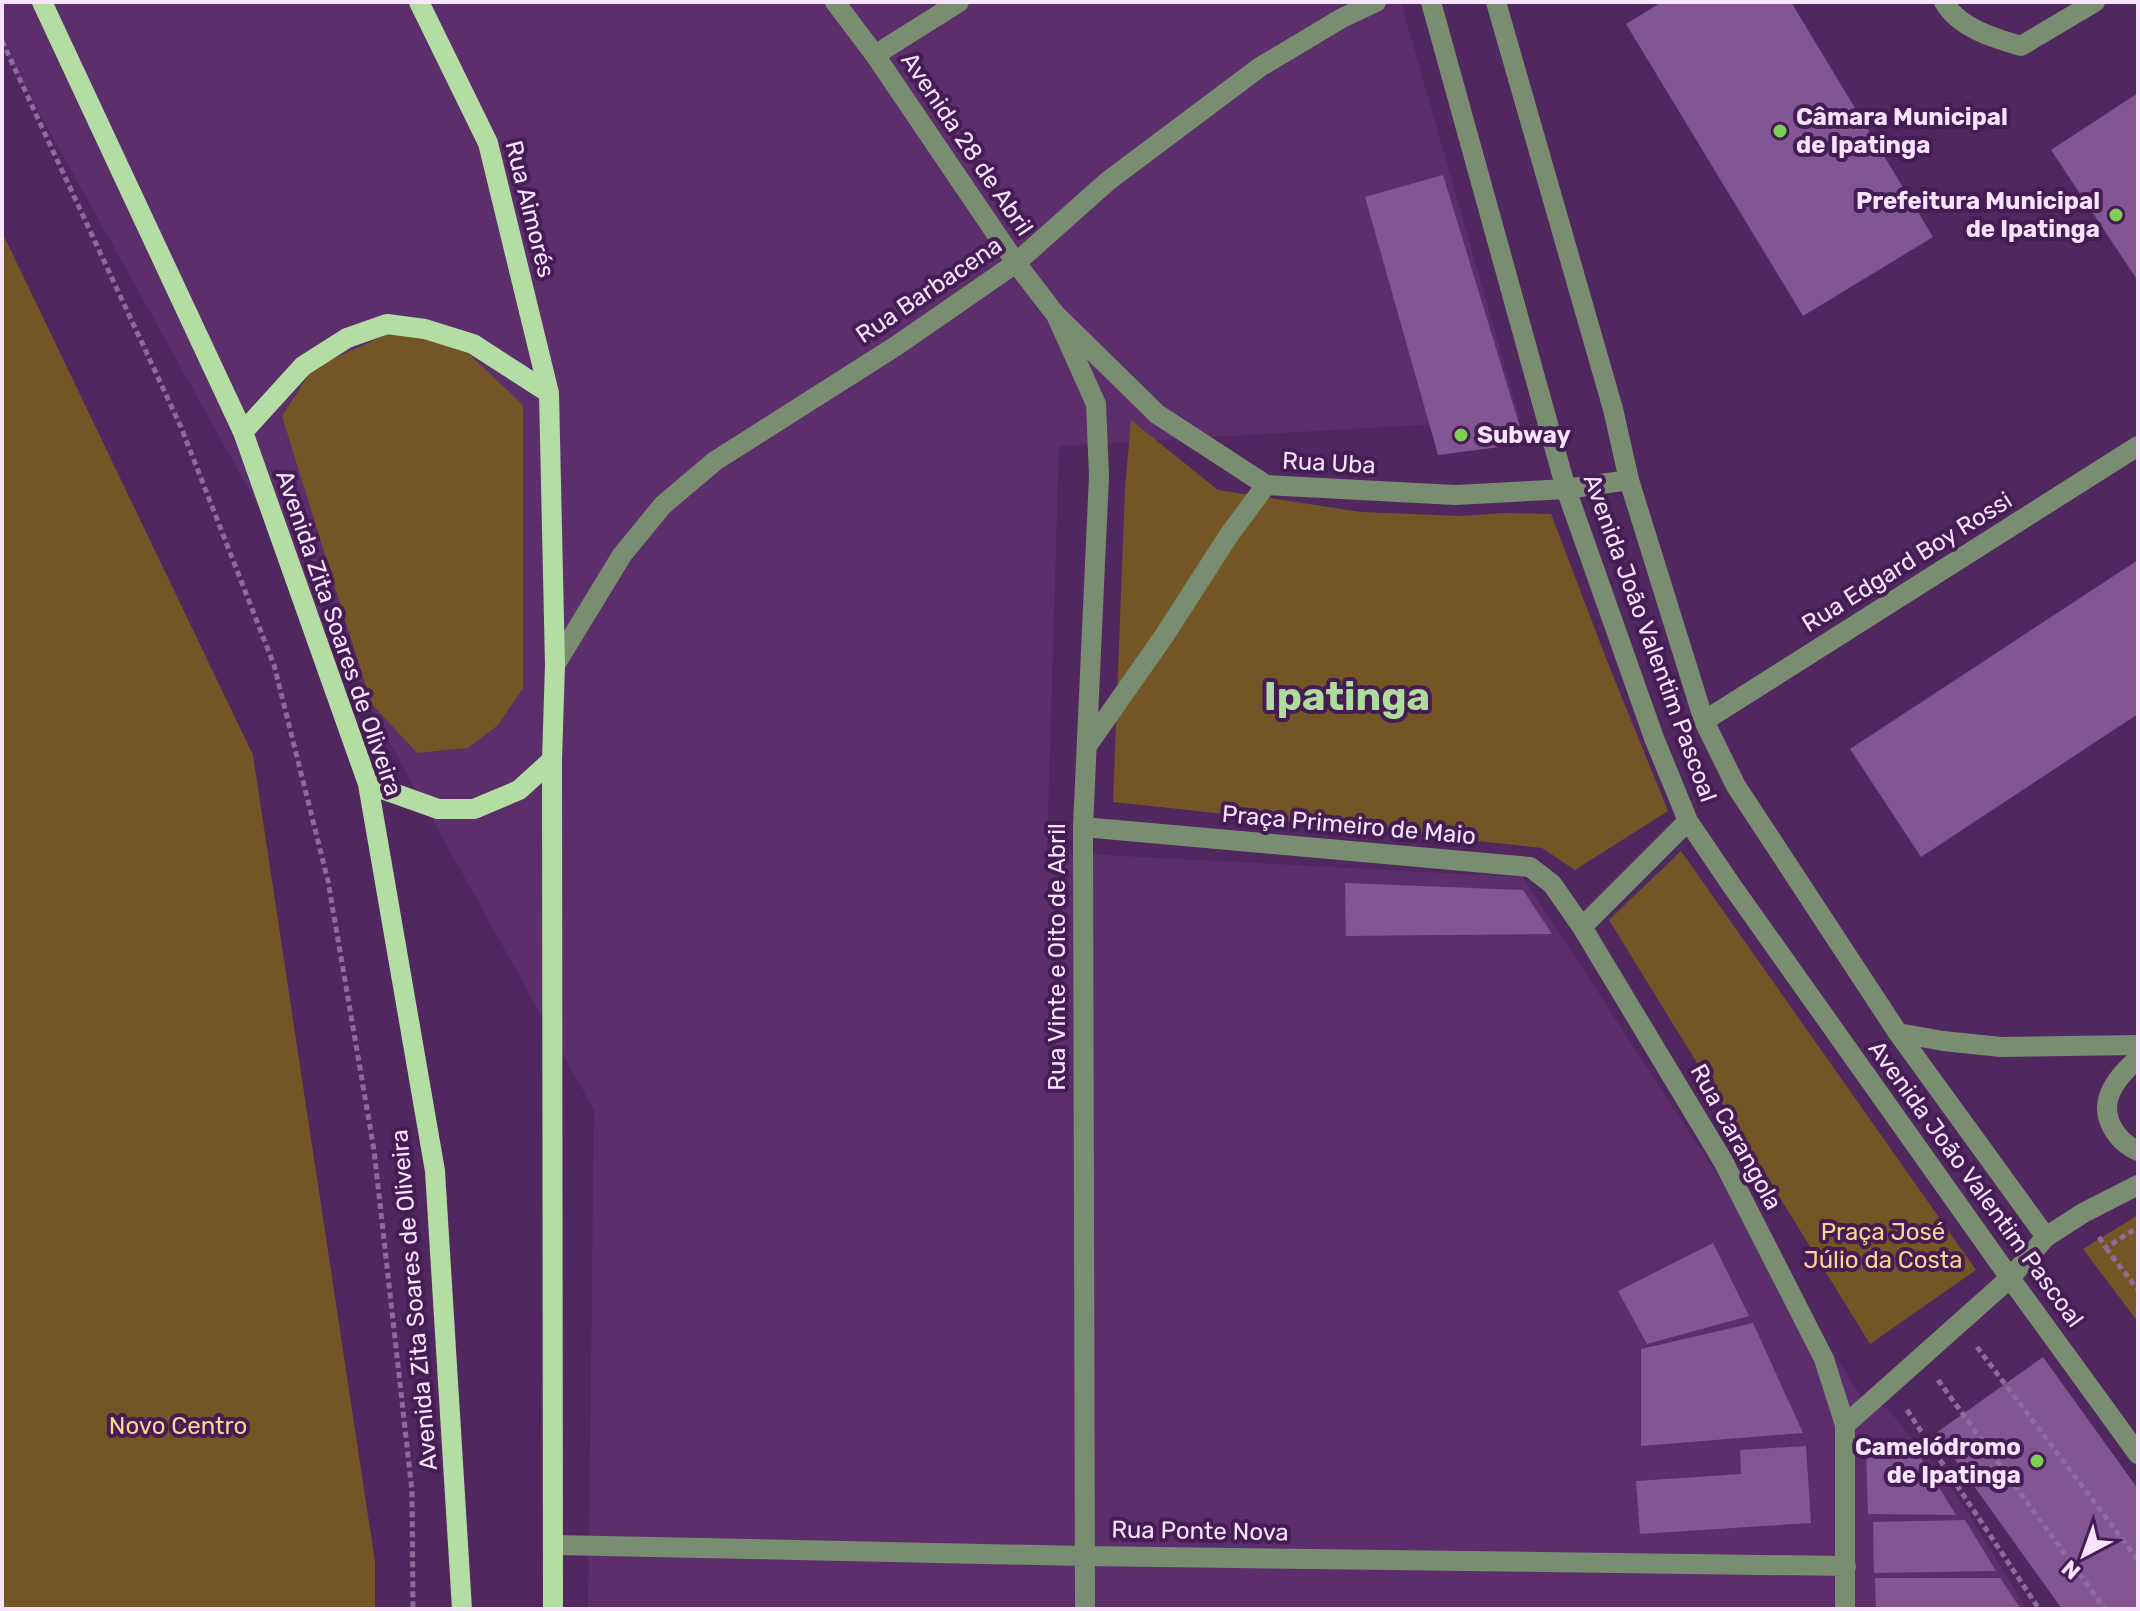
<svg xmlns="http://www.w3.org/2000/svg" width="2140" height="1611" viewBox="0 0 2140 1611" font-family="Rubik,sans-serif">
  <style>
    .built { fill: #5c2e6c }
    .green { fill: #745626 }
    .building { fill: #825692 }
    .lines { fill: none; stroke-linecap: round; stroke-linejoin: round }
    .path { stroke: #8e6c99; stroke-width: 5; stroke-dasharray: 6 4; stroke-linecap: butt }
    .minor { stroke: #798d71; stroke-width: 20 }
    .major { stroke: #b4dda4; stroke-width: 20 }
    .poi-dot { fill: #7cd155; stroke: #461c54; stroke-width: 3 }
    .labels { text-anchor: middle; stroke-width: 8; stroke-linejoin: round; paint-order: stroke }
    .poi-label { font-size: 24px; font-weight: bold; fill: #f8e4ff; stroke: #461c54; text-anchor: start }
    .street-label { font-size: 24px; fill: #f8e4ff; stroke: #461c54 }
    .park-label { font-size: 24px; fill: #fed290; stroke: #461c54 }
    .town-label { font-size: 40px; font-weight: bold; fill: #aedc9c; stroke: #461c54 }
  </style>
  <rect width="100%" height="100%" fill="#51275f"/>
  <path class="built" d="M2 2H1401L1520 419 1059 446 1047 852 1523 877 1861 1396 1888 1409 1955 1492 2027 1609H588L594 1110 2 46Z"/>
  <path class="green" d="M2 232 253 755 375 1562V1609H2Z
    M401 328 467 352 523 405V688L498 725 468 748 417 753 371 703 282 416 313 368Z
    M1131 420 1218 490 1361 512 1462 516 1503 513 1551 514 1609 666 1668 811 1575 870 1542 848 1113 802 1125 489Z
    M1681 851 1976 1270 1870 1344 1609 920Z
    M2138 1215V1322L2083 1249Z"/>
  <path class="building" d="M1662 2H1791L1933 237 1803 316 1626 24Z
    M2138 93V281L2051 150Z
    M1443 175 1521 430 1507 446 1438 455 1365 197Z
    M2138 560V714L1921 857 1850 749Z
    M1345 883 1523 890 1552 934 1346 936Z
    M1713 1243 1749 1316 1647 1344 1618 1291Z
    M1753 1323 1803 1433 1641 1446V1349Z
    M2043 1357 2138 1489V1609H2062L1936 1433Z
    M1912 1444 1956 1515 1868 1514 1866 1448Z
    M1806 1446 1811 1523 1640 1534 1636 1481 1741 1474 1740 1450Z
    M1965 1520 1996 1571 1874 1573 1873 1522Z
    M1875 1578H2000L2021 1609H1876Z"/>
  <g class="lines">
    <path class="path" d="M2 41 181 427 274 665 328 881 374 1150 412 1491 413 1609
      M2099 1237 2106 1248 2138 1227
      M2106 1248 2138 1290
      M1977 1347 2138 1560
      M1938 1380 2105 1609
      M1907 1410 2039 1609"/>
    <path class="minor" d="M835 2 875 55 1016 263 1056 315 1157 414 1266 485 1455 495 1566 489 1629 480
      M1431 2 1566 489 1654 738 1688 821 1732 886 2010 1278 2138 1454
      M1496 2 1613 409 1629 480 1704 721 1736 786 1898 1033 2046 1237
      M1944 2C1959 28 1994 38 2021 46L2095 2
      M875 55 959 2
      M1056 315 1096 404 1099 476 1083 827 1085 1609
      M555 665 622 555 663 505 715 461 896 346 1016 263 1108 181 1260 67 1342 18 1376 2
      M1704 721 2138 446
      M1087 746 1164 636 1229 535 1266 485
      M1083 827 1530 867 1552 884 1582 927 1723 1161 1824 1359 1845 1425V1609
      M1582 927 1688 821
      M1898 1033 1943 1041 2001 1047 2138 1045
      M2138 1059C2126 1069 2112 1083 2108 1100 2103 1121 2119 1143 2138 1151
      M1845 1425 2010 1278 2046 1237 2083 1213 2138 1185
      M554 1545 1084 1556 1846 1566"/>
    <path class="major" d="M42 2 243 432 368 784 435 1171 462 1609
      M419 2 488 143 549 393 555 665 552 760 553 1609
      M243 432 303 366 347 338 387 324 425 329 473 344 549 393
      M368 784 438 809H474L519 790 552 760"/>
  </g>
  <g class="poi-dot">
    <circle cx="1780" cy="131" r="8"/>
    <circle cx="2116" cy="215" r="8"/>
    <circle cx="1461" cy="435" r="8"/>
    <circle cx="2037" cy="1461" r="8"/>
  </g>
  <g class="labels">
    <g class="poi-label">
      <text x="1796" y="125">Câmara Municipal<tspan x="1796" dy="28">de Ipatinga</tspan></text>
      <text x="2100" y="209" text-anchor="end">Prefeitura Municipal<tspan x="2100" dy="28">de Ipatinga</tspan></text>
      <text x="1477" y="443">Subway</text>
      <text x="2021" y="1455" text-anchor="end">Camelódromo<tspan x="2021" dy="28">de Ipatinga</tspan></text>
    </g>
    <g class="street-label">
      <text transform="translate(967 144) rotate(56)" y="8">Avenida 28 de Abril</text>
      <text transform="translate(530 209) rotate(76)" y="8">Rua Aimorés</text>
      <text transform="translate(929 290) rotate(-34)" y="8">Rua Barbacena</text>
      <text transform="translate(1329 463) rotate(3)" y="8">Rua Uba</text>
      <text transform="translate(1907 562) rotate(-32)" y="8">Rua Edgard Boy Rossi</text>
      <text transform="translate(339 633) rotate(71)" y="8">Avenida Zita Soares de Oliveira</text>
      <text transform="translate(1650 638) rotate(70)" y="8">Avenida João Valentim Pascoal</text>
      <text transform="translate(1349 825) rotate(5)" y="8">Praça Primeiro de Maio</text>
      <text transform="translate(1057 957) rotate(-90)" y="8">Rua Vinte e Oito de Abril</text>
      <text transform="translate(1736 1137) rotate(61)" y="8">Rua Carangola</text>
      <text transform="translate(1976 1184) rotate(54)" y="8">Avenida João Valentim Pascoal</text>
      <text transform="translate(414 1300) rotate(-95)" y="8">Avenida Zita Soares de Oliveira</text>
      <text transform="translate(1200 1531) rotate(1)" y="8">Rua Ponte Nova</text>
    </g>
    <g class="park-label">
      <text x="1883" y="1240">Praça José<tspan x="1883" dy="28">Júlio da Costa</tspan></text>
      <text x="178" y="1434">Novo Centro</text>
    </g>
    <g class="town-label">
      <text x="1347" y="710">Ipatinga</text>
    </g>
  </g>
  <rect width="2140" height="1611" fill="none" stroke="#f8e4ff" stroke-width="8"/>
  <g transform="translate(2084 1555) rotate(221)" stroke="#461c54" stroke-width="6" paint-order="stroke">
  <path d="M0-6L14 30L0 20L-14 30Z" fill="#f8e4ff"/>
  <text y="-12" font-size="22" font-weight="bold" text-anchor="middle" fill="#f8e4ff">N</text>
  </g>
</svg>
